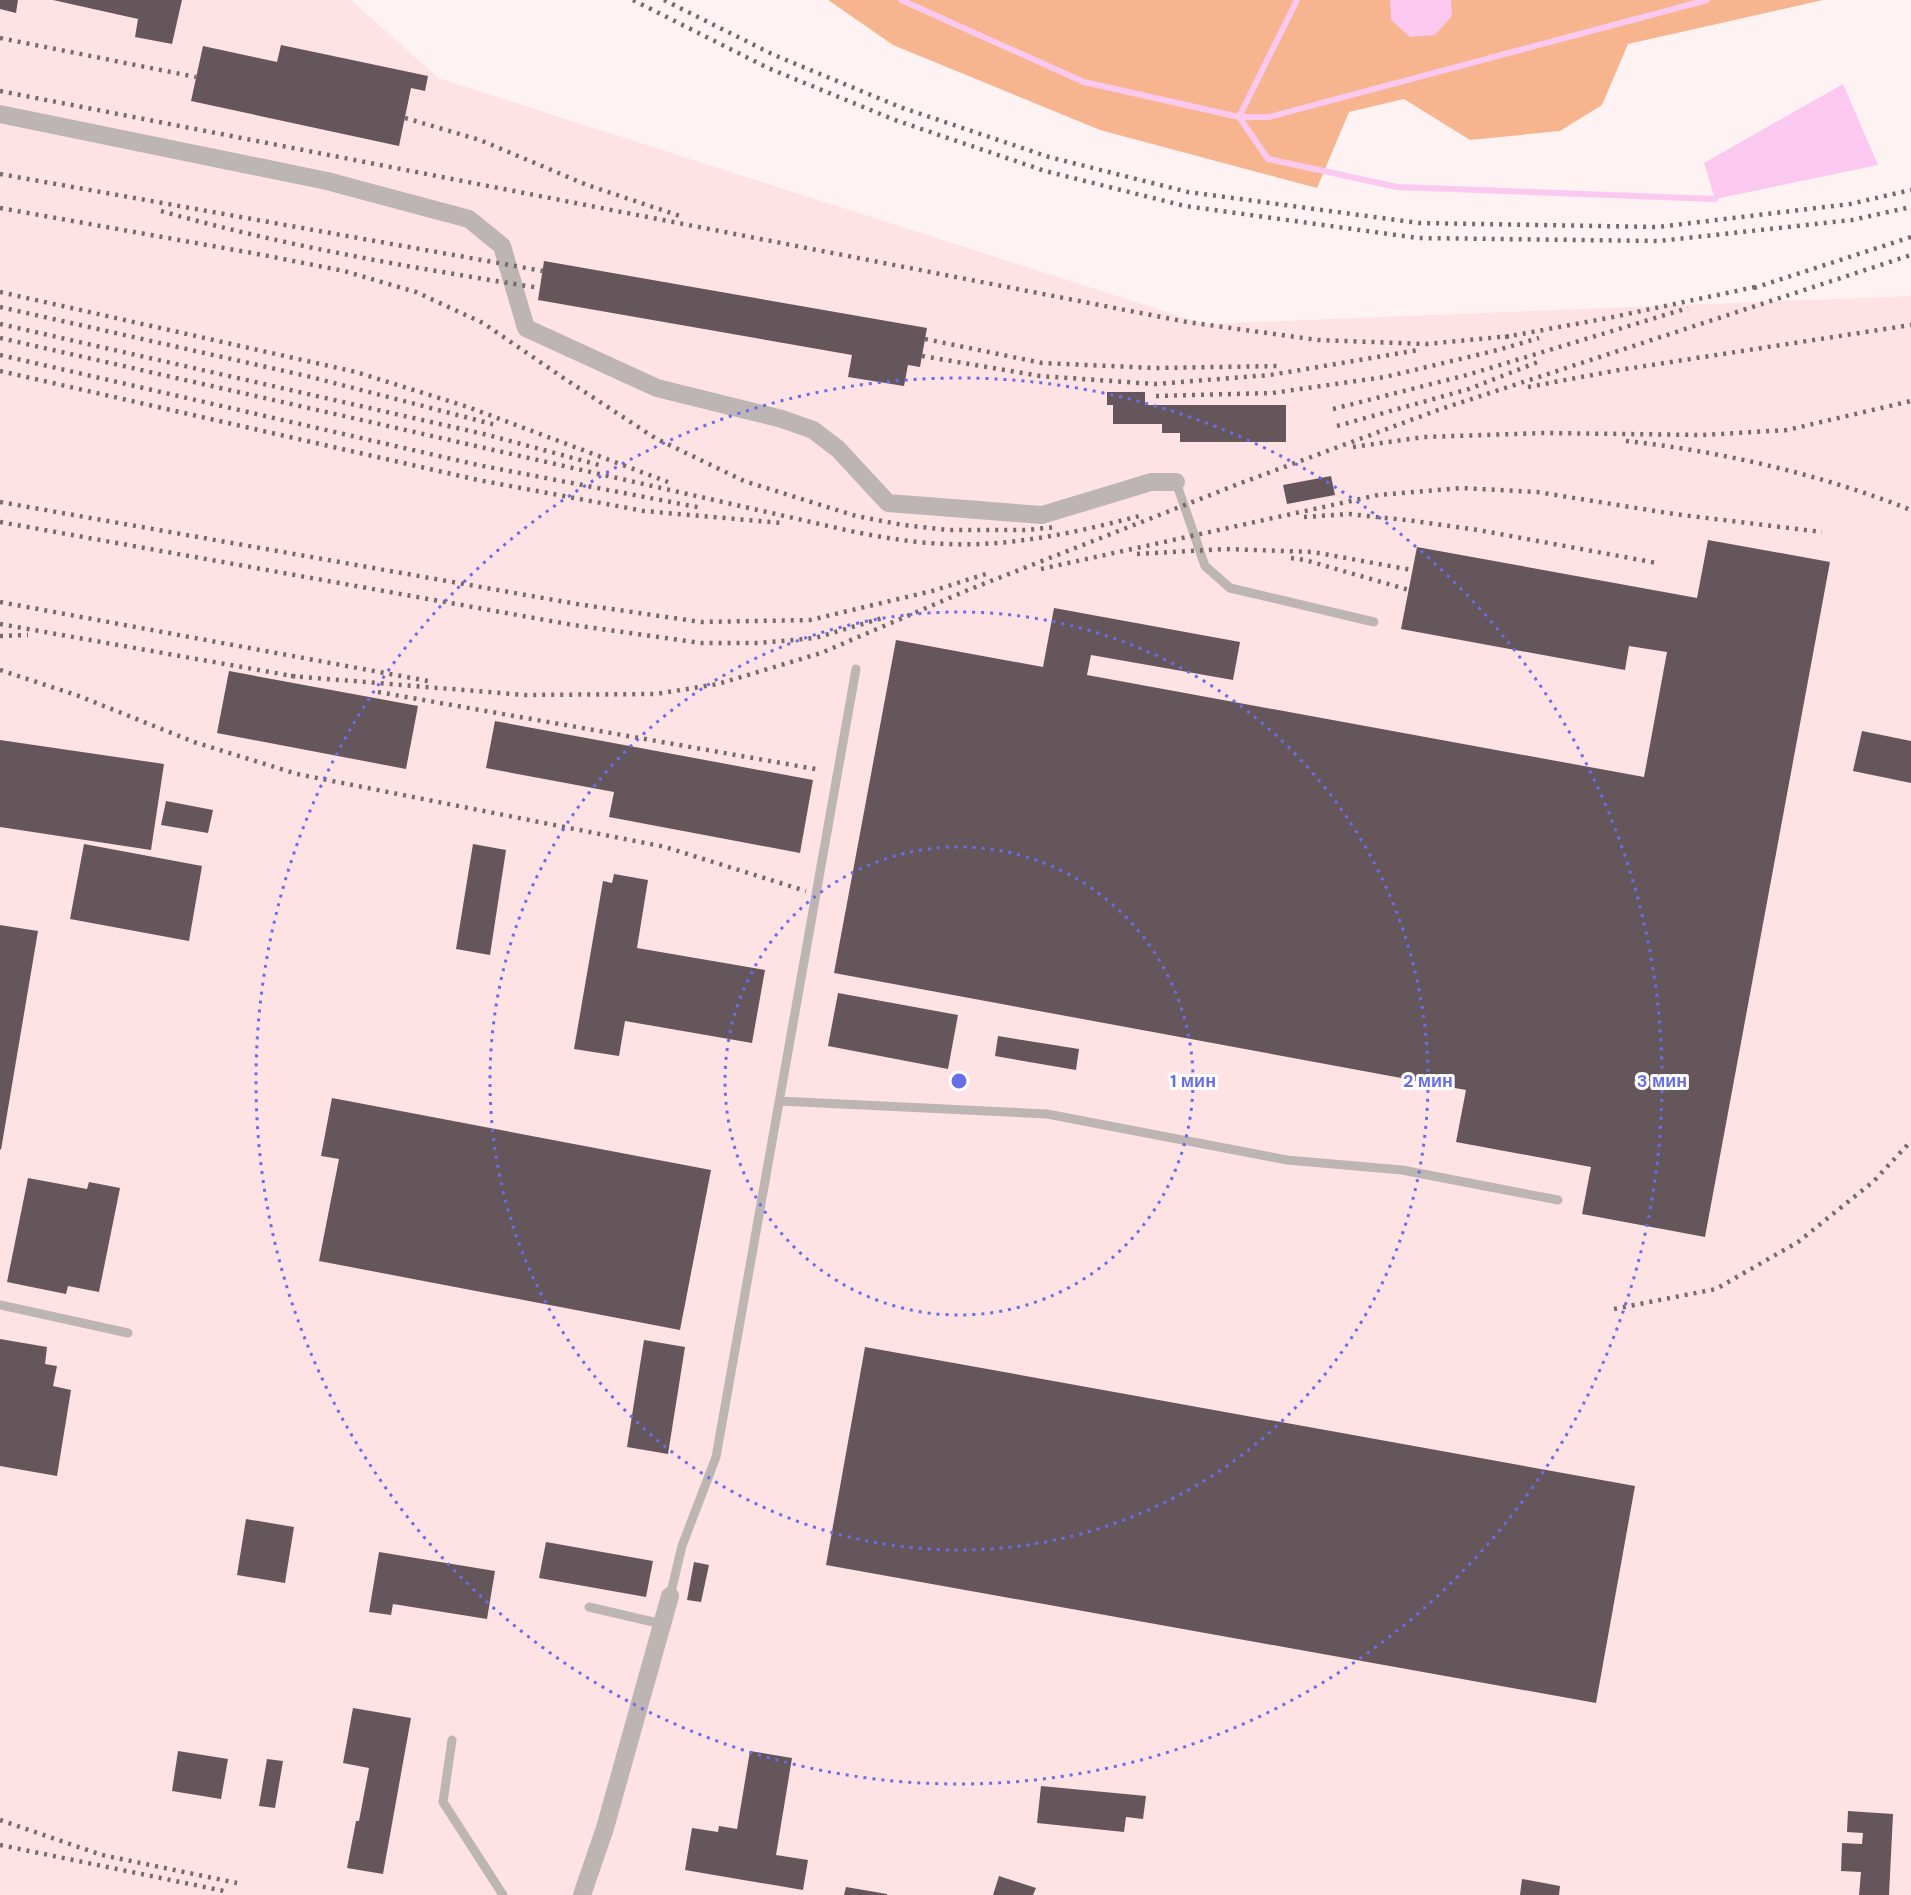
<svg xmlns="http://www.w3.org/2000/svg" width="1911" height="1895" viewBox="0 0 1911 1895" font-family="'DM Sans',sans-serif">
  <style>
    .built { fill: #fee2e4 }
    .green { fill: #f7b58f }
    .water { fill: #fbc8ef }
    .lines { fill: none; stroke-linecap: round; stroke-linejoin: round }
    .stream { stroke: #fbc8ef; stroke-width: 6 }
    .building { fill: #65565b }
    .lane { stroke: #bdb5b3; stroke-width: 9 }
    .street { stroke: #bdb5b3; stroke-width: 18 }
    .rail { stroke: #746b6c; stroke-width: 4.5; stroke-dasharray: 3 6; stroke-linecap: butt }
    .ring { fill: none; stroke: #686ee7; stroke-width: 3; stroke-dasharray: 3 6 }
    .centre { fill: #686ee7; stroke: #fff; stroke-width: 3 }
    .ring-label { font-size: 18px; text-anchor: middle; font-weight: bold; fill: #686ee7; stroke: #fff; stroke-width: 6; stroke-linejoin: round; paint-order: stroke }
  </style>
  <rect width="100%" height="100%" fill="#fef2f3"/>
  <path class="built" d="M0 0H351L438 78 1204 324 1911 296V1895H0Z"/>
  <path class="green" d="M828 0H1823L1628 44 1602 105 1560 131 1470 140 1404 99 1349 112 1317 188 1100 130 893 45Z"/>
  <path class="water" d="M1390 0H1451L1452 16 1435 35 1410 37 1391 20Z
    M1843 84 1878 165 1715 199 1704 163Z"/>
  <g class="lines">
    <path class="stream" d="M901 0 1084 82 1239 117H1269L1707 0
      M1297 0 1239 117 1268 159 1397 187 1715 199"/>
  </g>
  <path class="building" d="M0 0H18L16 13 0 9Z
    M53 0H182L172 44 135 37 138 19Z
    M281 45 428 76 425 91 411 88 399 146 191 101 203 46 277 62Z
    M544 261 927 328 920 367 908 365 904 386 848 377 852 355 538 300Z
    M1107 392H1145V405H1286V442H1180V433H1162V424H1113V405H1107Z
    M1331 476 1335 495 1287 504 1283 485Z
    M1708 540 1830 562 1705 1237 1582 1214 1591 1167 1456 1142 1466 1090 834 973 896 640 1043 667 1054 608 1240 642 1233 680 1091 655 1087 675 1644 777 1667 652 1629 646 1625 670 1401 629 1417 547 1697 598Z
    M229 671 418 706 406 769 217 733Z
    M495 721 813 780 800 853 609 817 614 792 486 768Z
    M1862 731 1911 741V783L1853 771Z
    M0 740 164 764 151 850 0 827Z
    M166 801 213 810 208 833 161 825Z
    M84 844 202 866 189 941 70 919Z
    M473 844 506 850 490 955 456 949Z
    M614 874 648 880 637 948 765 970 752 1043 625 1021 619 1056 574 1049 603 881 612 883Z
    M0 925 38 931 1 1150 0 1149Z
    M838 993 958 1015 948 1069 828 1046Z
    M998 1036 1079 1049 1076 1070 995 1056Z
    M332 1098 711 1170 680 1330 319 1261 339 1159 321 1156Z
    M28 1178 87 1189 89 1182 120 1188 99 1292 68 1286 66 1294 7 1282Z
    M0 1339 47 1347 45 1364 57 1366 53 1386 71 1390 57 1476 0 1466Z
    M644 1340 685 1347 668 1454 627 1447Z
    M865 1347 1635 1486 1596 1703 826 1565Z
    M246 1519 294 1527 285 1583 237 1575Z
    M546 1542 653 1561 646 1597 539 1578Z
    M379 1552 495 1571 487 1619 393 1604 391 1615 369 1612Z
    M694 1562 709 1565 701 1602 687 1600Z
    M353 1708 411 1718 383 1874 347 1868 356 1821H359L369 1768 343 1763Z
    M178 1751 228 1759 221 1799 172 1791Z
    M750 1751 792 1758 776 1855 808 1860 803 1890 685 1870 692 1828 718 1832 719 1826 737 1829Z
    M267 1759 283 1761 275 1808 259 1806Z
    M1041 1786 1146 1796 1143 1819 1126 1817 1124 1832 1037 1823Z
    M1848 1811 1893 1814 1889 1895H1859L1861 1872 1841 1871 1842 1843 1862 1844 1863 1833 1847 1832Z
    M999 1876 1036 1888 1033 1895H993Z
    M1522 1879 1560 1886 1559 1895H1520Z
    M846 1887 887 1894V1895H844Z"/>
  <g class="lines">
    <path class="lane" d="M1176 482 1205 566 1230 588 1374 622
      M779 1101 1047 1114 1287 1160 1402 1170 1558 1200
      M0 1305 128 1333
      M670 1596 682 1546 716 1457 856 669
      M589 1607 662 1624
      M452 1740 443 1802 503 1895"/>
    <path class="street" d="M0 114 327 181 469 219 502 246 526 328 657 388 782 419 813 430 838 449 888 503 1042 515 1151 482H1176
      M582 1895 605 1828 670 1596"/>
    <path class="rail" d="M633 0 768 68 895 120 1045 171 1185 206 1418 238 1659 241 1852 220 1911 207
      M664 0 774 55 900 107 1049 157 1188 192 1419 223 1658 227 1850 204 1911 190
      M0 38 196 77
      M0 91 1187 322 1318 340 1426 344 1511 336
      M405 118 480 140 587 185 683 217
      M0 174 543 271
      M0 208 263 255 344 271 416 292 483 323 565 379 655 438 744 481 856 516 903 525 949 530H1026L1056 527
      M161 211C284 246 413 268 540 288
      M1754 288 1911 237
      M0 292 356 372 468 407 668 482
      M0 307 311 377 496 425
      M0 324 488 435 599 465
      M1505 337 1608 318 1760 286
      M0 338 855 532C886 538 916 543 947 544 1010 547 1079 532 1139 516
      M925 339 1042 363 1155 368 1280 366
      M0 355 478 465 702 508
      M922 356 1040 376 1155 384 1270 375 1419 350
      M0 371 478 480 644 511 782 523
      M1528 387 1619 370 1911 325
      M1156 396 1272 393 1385 377 1498 350 1539 338
      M1333 409 1467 375 1688 308
      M1337 426 1469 389 1538 362
      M1626 441C1720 451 1823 475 1911 510
      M1353 447 1424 437 1544 433 1703 435 1787 430 1911 401
      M0 502 577 604 701 622 810 620 932 591 989 573
      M1304 517 1349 514 1414 521 1478 530 1657 563
      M0 522 573 625 701 643H758L815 638 886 617
      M1137 554 1226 549 1313 552 1412 570
      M1291 558 1305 560 1409 590
      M1041 569 1378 495 1461 488 1537 492 1674 514 1822 532
      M0 602 428 681
      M0 624 298 677
      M0 636 28 635
      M0 670 79 696 194 742 297 774 665 847 806 891
      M291 676 525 695 656 694 718 684 821 653 968 590 1241 483 1438 410 1911 255
      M378 692 821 770
      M1614 1309 1716 1289 1798 1242 1874 1181 1911 1141
      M0 1820 102 1855 237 1883
      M0 1845 229 1892"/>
  </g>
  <g class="ring">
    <circle cx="959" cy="1081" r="234"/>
    <circle cx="959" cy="1081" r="469"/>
    <circle cx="959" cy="1081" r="703"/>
  </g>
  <circle cx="959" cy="1081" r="9" class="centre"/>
  <g class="ring-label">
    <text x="1193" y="1087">1 мин</text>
    <text x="1428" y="1087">2 мин</text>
    <text x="1662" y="1087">3 мин</text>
  </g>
</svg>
